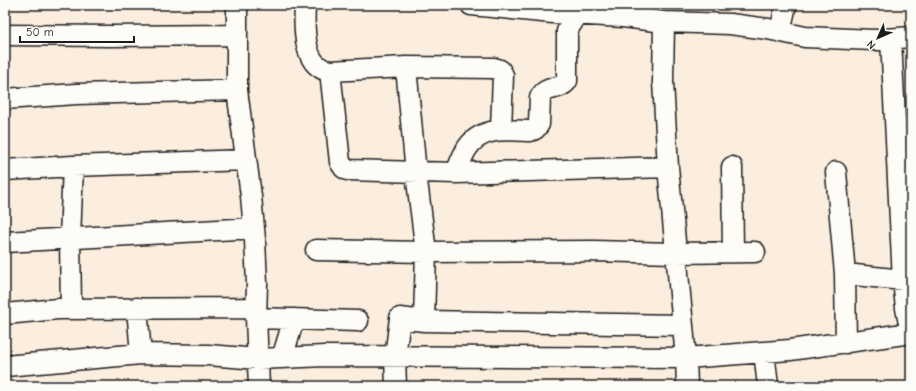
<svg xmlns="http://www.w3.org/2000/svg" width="916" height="391" viewBox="0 0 916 391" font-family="'Comic Neue',sans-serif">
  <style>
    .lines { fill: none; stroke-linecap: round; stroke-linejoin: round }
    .minor-casing { stroke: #1c1c1c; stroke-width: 23 }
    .minor { stroke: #fdfcf7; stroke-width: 20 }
  </style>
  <rect width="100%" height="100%" fill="#fbeede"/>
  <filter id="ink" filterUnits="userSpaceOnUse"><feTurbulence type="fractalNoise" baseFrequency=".025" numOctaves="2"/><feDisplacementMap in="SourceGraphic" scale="8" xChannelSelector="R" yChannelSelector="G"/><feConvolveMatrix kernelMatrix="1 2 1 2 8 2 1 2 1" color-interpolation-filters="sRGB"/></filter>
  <g filter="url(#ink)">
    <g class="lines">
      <g class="minor-casing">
        <path id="minor" d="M305 5C304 23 303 58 321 68 323 70 327 70 330 71L406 67 416 173 426 252 424 321
          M471 5 553 13 623 17 664 22 730 24 768 29 805 37 873 40 911 37
          M664 22 663 82 668 167 686 358 687 386
          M780 32 786 5
          M5 35 110 36 237 35
          M891 39 903 280 906 308 911 334
          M406 67 494 68 500 70 503 75 501 130
          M330 71 340 162 344 168 347 170 456 173 668 167
          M237 90V5
          M5 99 76 94 237 90 251 196 255 240 257 284 256 318 259 386
          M732 167 733 252
          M5 170 73 166 246 160
          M836 172 845 274 846 343
          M456 173C459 165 462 157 466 150 480 126 507 130 530 131 535 130 537 128 539 124L540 98C545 85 560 91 567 81V31L577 15
          M5 242 254 228
          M316 250 426 252 593 251 675 253 755 252
          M845 274 903 280 911 279
          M137 308 141 354
          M71 309 70 238 73 166
          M5 314 58 309 256 308
          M256 318 358 321
          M764 352 768 386
          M282 358 294 319
          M5 366 141 354 208 355 258 359 325 356 686 358 790 350 911 333
          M396 386 395 357 400 318 424 321 683 325"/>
      </g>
      <use href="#minor" class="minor"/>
    </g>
  </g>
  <rect width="916" height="391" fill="none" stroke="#fdfcf7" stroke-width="20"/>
  <rect x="10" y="10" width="896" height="371" fill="none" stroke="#1c1c1c" stroke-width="1.5" filter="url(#ink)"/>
  <g transform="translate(878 38) rotate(225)" stroke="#fdfcf7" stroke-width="3" paint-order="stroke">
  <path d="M0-3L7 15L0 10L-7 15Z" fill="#1c1c1c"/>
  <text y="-6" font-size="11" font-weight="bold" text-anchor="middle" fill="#1c1c1c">N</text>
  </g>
  <path d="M20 36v6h114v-6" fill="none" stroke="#1c1c1c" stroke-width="2"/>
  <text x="26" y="36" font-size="12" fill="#1c1c1c" stroke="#fdfcf7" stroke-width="3" paint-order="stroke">50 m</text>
</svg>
